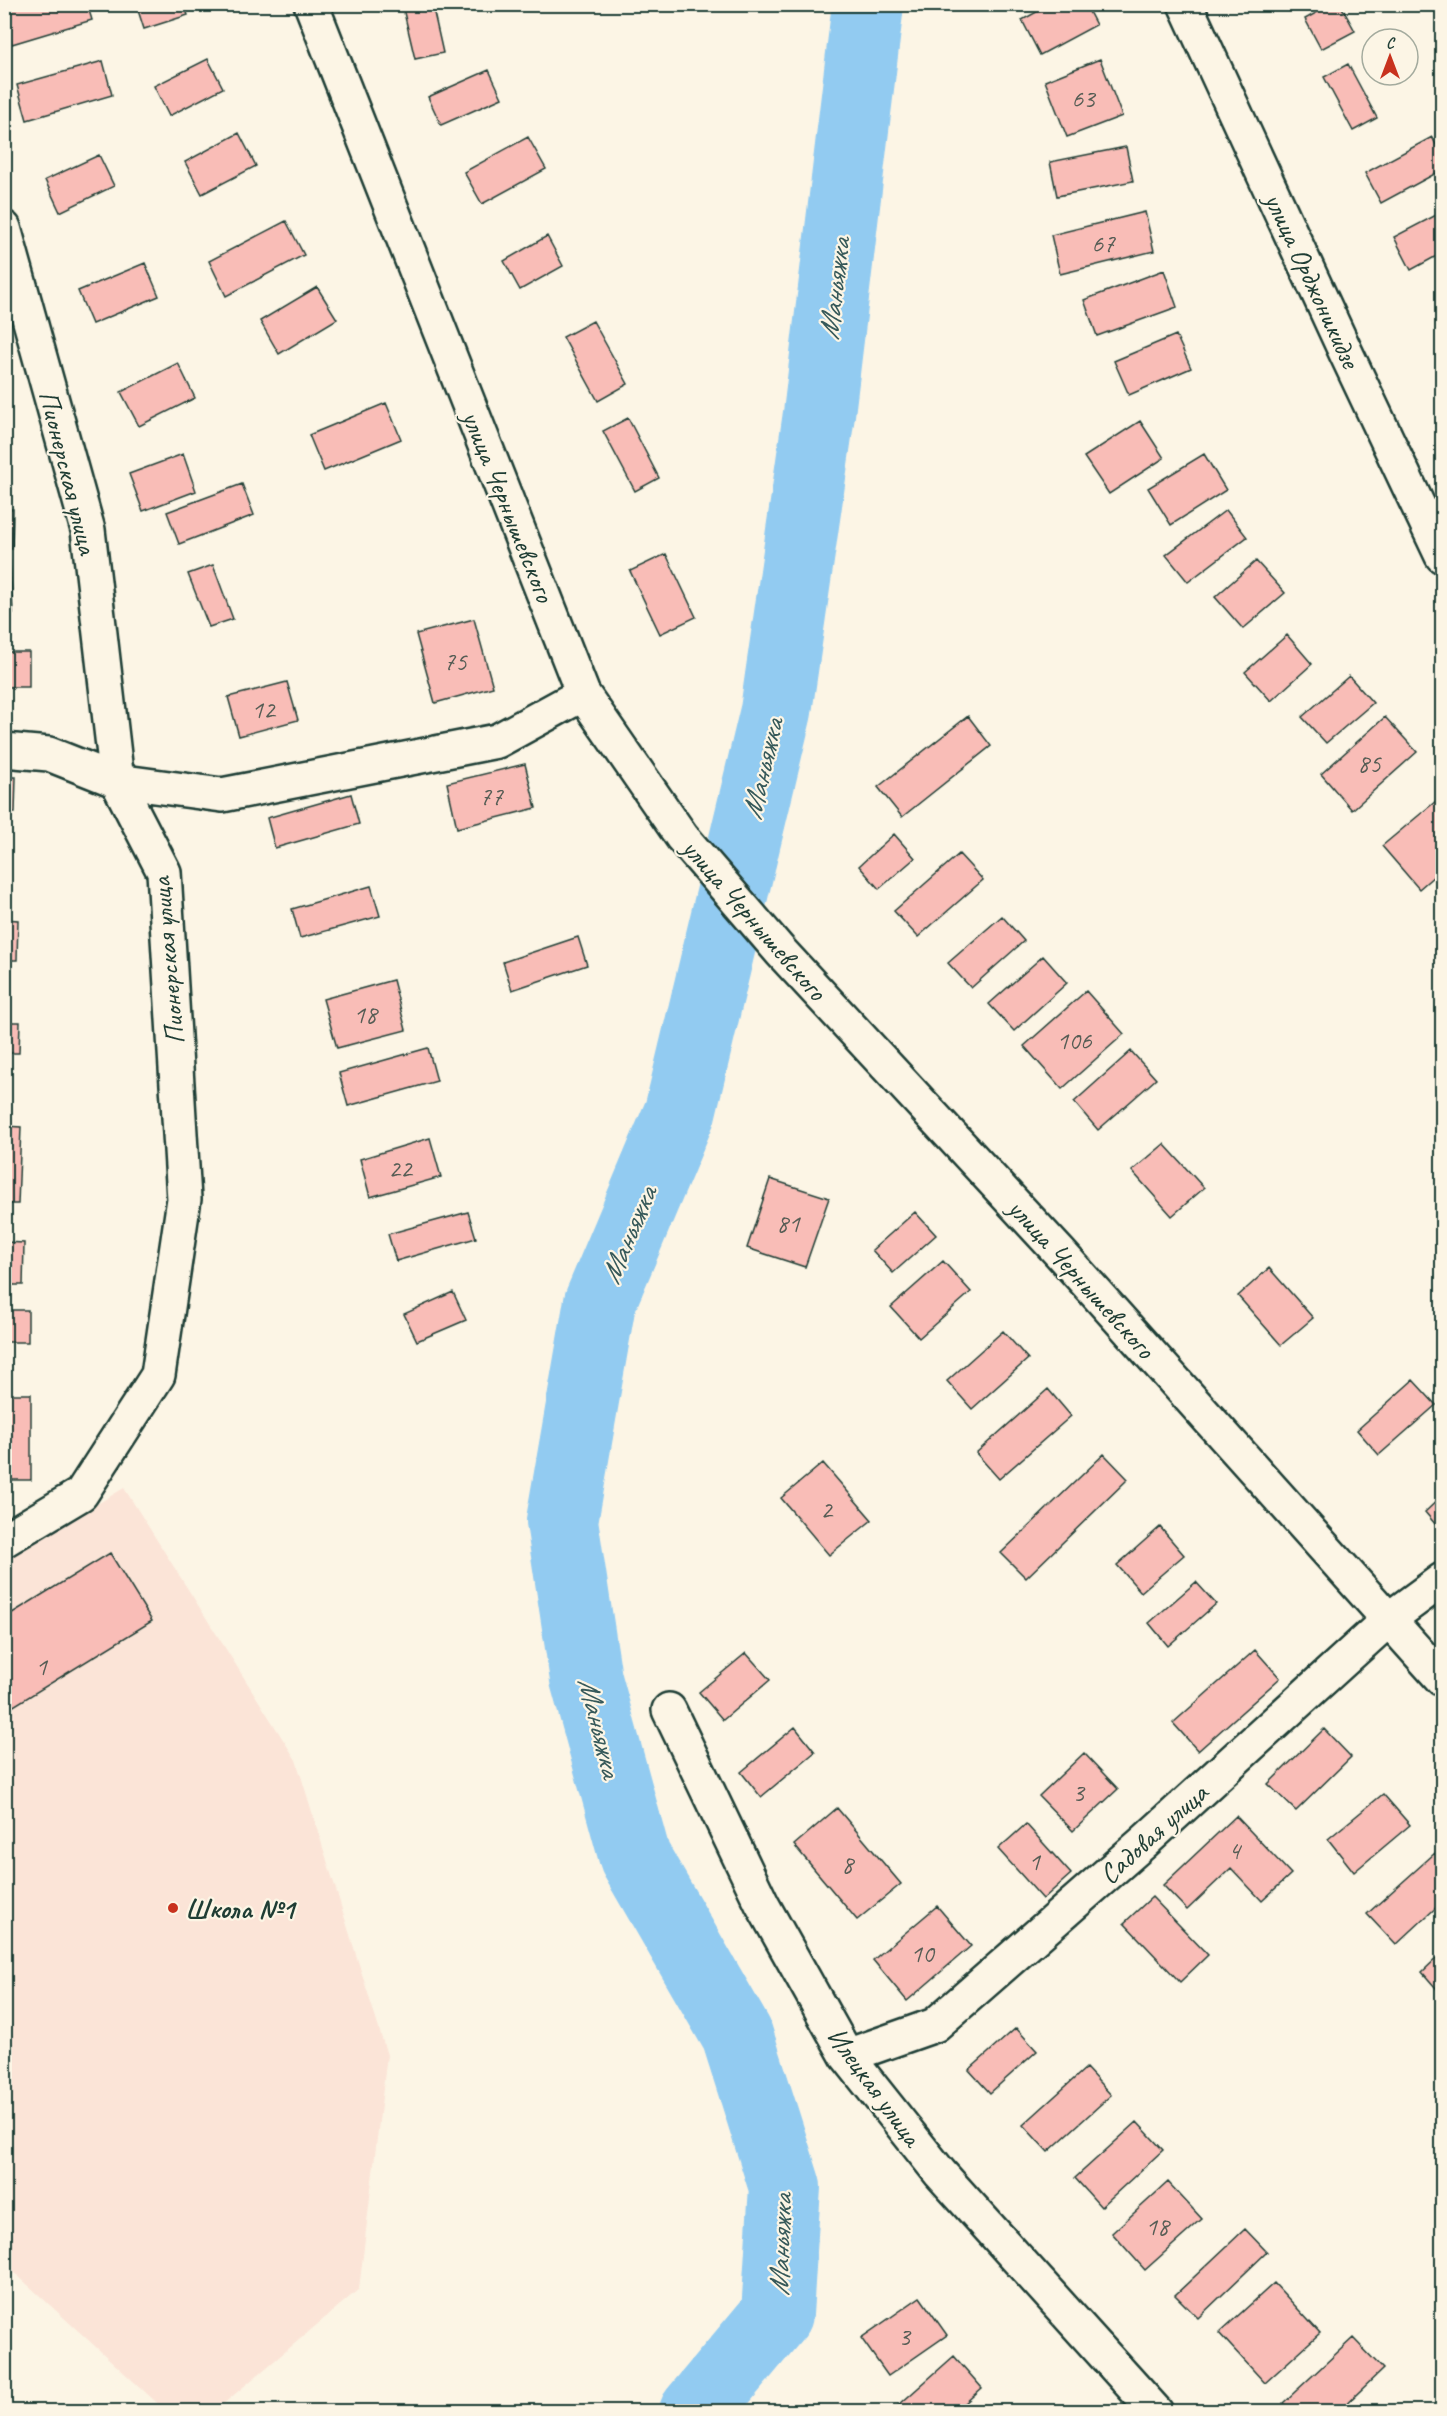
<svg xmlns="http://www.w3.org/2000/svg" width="1447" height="2416" viewBox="0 0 1447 2416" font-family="Caveat,sans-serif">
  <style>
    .built { fill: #fbe4d7 }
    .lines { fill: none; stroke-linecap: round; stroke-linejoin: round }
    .river { stroke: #92cbf1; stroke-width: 72 }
    .building { fill: #f9bdb7; stroke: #1f3d34; stroke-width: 1.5 }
    .minor-casing { stroke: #1f3d34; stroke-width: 38 }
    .major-casing { stroke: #1f3d34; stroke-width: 38 }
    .minor { stroke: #fcf5e5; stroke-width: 33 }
    .major { stroke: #fcf5e5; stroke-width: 33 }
    .poi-dot { fill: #c8321e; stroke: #fcf5e5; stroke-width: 2 }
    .labels { text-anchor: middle; stroke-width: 4.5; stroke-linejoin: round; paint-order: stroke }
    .number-label { font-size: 26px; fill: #565d55 }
    .street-label { font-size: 28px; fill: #1f3d34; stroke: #fcf5e5 }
    .poi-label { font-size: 28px; font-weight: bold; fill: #1f3d34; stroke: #fcf5e5; text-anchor: start }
    .water-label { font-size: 30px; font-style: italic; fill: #36595a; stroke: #fcf5e5 }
  </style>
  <rect width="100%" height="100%" fill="#fcf5e5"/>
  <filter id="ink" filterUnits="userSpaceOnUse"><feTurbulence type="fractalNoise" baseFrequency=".0167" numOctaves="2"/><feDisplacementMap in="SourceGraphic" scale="12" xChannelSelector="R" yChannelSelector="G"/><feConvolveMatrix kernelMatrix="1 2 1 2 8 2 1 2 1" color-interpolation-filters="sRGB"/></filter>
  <g filter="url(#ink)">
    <path class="built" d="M124 1488 296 1760 387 2055 359 2289 215 2411H166L5 2264 4 1560Z"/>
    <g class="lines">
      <path class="river" d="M695 2412 777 2314 785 2187 737 2035 635 1858 586 1679 562 1521 600 1302 680 1112 776 711 819 414 868 4"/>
    </g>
    <path class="building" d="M9 4H87L92 20 12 44 4 19V6Z
      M136 4H184L188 15 144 29Z
      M402 4H432L443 53 415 59Z
      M1051 4H1085L1096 25 1040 55 1022 20Z
      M1332 4H1340L1355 31 1321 49 1305 19Z
      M208 59 223 88 169 116 154 86Z
      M1100 59 1122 116 1067 137 1045 81Z
      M103 61 112 95 27 120 17 85Z
      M1348 64 1377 118 1353 131 1324 77Z
      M489 70 502 98 441 125 428 97Z
      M239 133 256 166 202 194 185 162Z
      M528 137 546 169 482 204 464 172Z
      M1432 137 1442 156V170L1381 203 1365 173Z
      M1126 147 1133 181 1057 196 1050 162Z
      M99 155 114 186 60 212 45 180Z
      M1145 212 1154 251 1060 274 1051 235Z
      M1442 212V253L1411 270 1394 237Z
      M286 221 304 255 226 296 209 261Z
      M547 236 563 266 520 290 504 261Z
      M145 263 159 296 92 324 78 291Z
      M1164 270 1177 307 1097 336 1084 300Z
      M317 287 337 319 279 354 260 321Z
      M593 321 628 384 598 401 563 337Z
      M1176 335 1191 368 1129 395 1114 361Z
      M178 363 195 398 139 426 121 392Z
      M386 403 401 439 324 471 309 435Z
      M628 418 659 478 635 491 603 431Z
      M1140 421 1164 458 1109 494 1084 457Z
      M183 454 196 491 143 511 129 474Z
      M1204 454 1226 490 1171 525 1148 488Z
      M242 484 254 515 179 544 167 512Z
      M4 509H13L12 549H4Z
      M1226 510 1247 537 1188 582 1166 555Z
      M666 554 696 617 660 634 630 571Z
      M4 561H10L13 613H4Z
      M1256 561 1285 593 1243 629 1215 597Z
      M213 565 233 619 209 627 188 574Z
      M474 619 493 687 435 703 416 634Z
      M1287 635 1312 664 1271 701 1245 672Z
      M4 652H29V687H4Z
      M1349 676 1373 703 1326 743 1302 717Z
      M287 682 298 720 239 736 228 697Z
      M968 716 991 746 902 817 878 787Z
      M1385 717 1417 752 1352 810 1321 774Z
      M525 764 536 808 457 828 447 783Z
      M4 777H16L15 813H4Z
      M351 794 359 824 275 848 267 818Z
      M1442 796V869L1419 889 1382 846Z
      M894 834 915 858 879 889 859 866Z
      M959 854 983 880 918 937 894 911Z
      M371 886 380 916 300 938 292 909Z
      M1002 916 1024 941 971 988 948 963Z
      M4 919 18 920 17 960H4Z
      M578 937 587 965 512 990 503 962Z
      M1043 956 1067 983 1014 1031 989 1004Z
      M393 980 406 1030 337 1048 323 999Z
      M1086 991 1124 1034 1062 1089 1024 1046Z
      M4 1022H20L19 1053H4Z
      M428 1048 437 1081 348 1106 339 1073Z
      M1131 1051 1156 1079 1098 1130 1074 1102Z
      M4 1126 21 1127 18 1204H4Z
      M430 1138 441 1177 370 1197 360 1159Z
      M1164 1144 1204 1188 1172 1216 1132 1171Z
      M770 1179 829 1198 805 1267 747 1248Z
      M468 1212 476 1238 396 1261 388 1234Z
      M915 1212 936 1235 893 1273 872 1250Z
      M4 1242 24 1243 23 1285H4Z
      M943 1261 971 1292 919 1338 891 1307Z
      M1269 1268 1313 1318 1281 1345 1238 1296Z
      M453 1292 466 1320 417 1341 404 1314Z
      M4 1310H28V1342H4Z
      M1003 1331 1028 1359 972 1409 947 1381Z
      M1413 1380 1436 1405 1379 1455 1357 1430Z
      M1048 1389 1071 1416 999 1479 976 1453Z
      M4 1394H31V1480H4Z
      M1104 1454 1128 1479 1026 1578 1001 1553Z
      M823 1463 872 1520 829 1555 781 1498Z
      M1442 1496V1532L1425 1512Z
      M1160 1527 1184 1555 1141 1592 1117 1565Z
      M110 1553 152 1621 4 1712V1618Z
      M1196 1582 1216 1604 1168 1646 1149 1623Z
      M1255 1650 1280 1678 1198 1751 1173 1723Z
      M746 1653 770 1680 723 1720 699 1692Z
      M795 1727 815 1752 761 1797 741 1772Z
      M1324 1729 1351 1757 1296 1811 1268 1784Z
      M1084 1753 1118 1789 1073 1831 1039 1796Z
      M1383 1794 1410 1825 1354 1872 1328 1839Z
      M837 1808 901 1884 857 1920 794 1845Z
      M1236 1816 1291 1874 1262 1901 1231 1868 1187 1910 1163 1885Z
      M1026 1824 1071 1874 1043 1899 998 1849Z
      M1435 1853 1442 1862V1902L1396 1945 1367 1914Z
      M1152 1897 1208 1955 1180 1982 1124 1923Z
      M937 1906 971 1946 907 2001 873 1960Z
      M1442 1953V1995L1422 1972Z
      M1016 2028 1037 2051 990 2093 969 2070Z
      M1086 2068 1111 2095 1048 2152 1023 2125Z
      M1137 2122 1163 2150 1101 2207 1075 2178Z
      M1168 2182 1202 2219 1145 2270 1112 2233Z
      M1245 2229 1267 2252 1198 2318 1175 2295Z
      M1274 2283 1320 2333 1265 2383 1219 2333Z
      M920 2297 947 2335 888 2376 861 2338Z
      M1353 2338 1383 2369 1338 2412H1291L1283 2403Z
      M954 2356 982 2388 955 2412H891Z"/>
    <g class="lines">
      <g class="minor-casing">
        <path id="minor" d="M311 4 583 694 682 837 781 952 1060 1253 1442 1679
          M4 228 88 530 117 781 164 872 184 1199 158 1375 81 1494 4 1540
          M4 750 49 754 117 781 222 795 497 741 583 694
          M669 1710 762 1904 847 2056 940 2173 1156 2412
          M847 2056 935 2025 1144 1842 1389 1619 1442 1580"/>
      </g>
      <g class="major-casing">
        <path id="major" d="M1185 4 1346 353 1442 556"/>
      </g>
      <use href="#minor" class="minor"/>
      <use href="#major" class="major"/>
    </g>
  </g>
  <circle class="poi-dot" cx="173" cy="1908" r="6"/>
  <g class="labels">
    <g class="number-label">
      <text x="1083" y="107">63</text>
      <text x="1103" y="252">67</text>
      <text x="455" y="670">75</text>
      <text x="263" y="718">12</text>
      <text x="1369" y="772">85</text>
      <text x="491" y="805">77</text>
      <text x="365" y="1023">18</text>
      <text x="1074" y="1049">106</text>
      <text x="400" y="1177">22</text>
      <text x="788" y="1232">81</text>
      <text x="826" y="1518">2</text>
      <text x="41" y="1675">1</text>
      <text x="1078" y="1801">3</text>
      <text x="1234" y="1859">4</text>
      <text x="1034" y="1870">1</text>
      <text x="847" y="1873">8</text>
      <text x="922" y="1962">10</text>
      <text x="1157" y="2235">18</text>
      <text x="904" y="2345">3</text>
    </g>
    <g class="street-label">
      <text transform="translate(1313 280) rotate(65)" y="10">улица Орджоникидзе</text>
      <text transform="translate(69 472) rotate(76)" y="10">Пионерская улица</text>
      <text transform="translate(509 506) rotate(68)" y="10">улица Чернышевского</text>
      <text transform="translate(755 919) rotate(49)" y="10">улица Чернышевского</text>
      <text transform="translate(167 961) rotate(-95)" y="10">Пионерская улица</text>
      <text transform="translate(1082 1278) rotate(48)" y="10">улица Чернышевского</text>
      <text transform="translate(1153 1833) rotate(-42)" y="10">Садовая улица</text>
      <text transform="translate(875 2086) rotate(54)" y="10">Илецкая улица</text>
    </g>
    <g class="poi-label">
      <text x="185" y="1918">Школа №1</text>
    </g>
    <g class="water-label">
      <text transform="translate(834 289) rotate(-83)" y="10">Маньяжка</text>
      <text transform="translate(762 769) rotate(-77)" y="10">Маньяжка</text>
      <text transform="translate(628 1235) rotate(-67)" y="10">Маньяжка</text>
      <text transform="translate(600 1727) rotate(76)" y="10">Маньяжка</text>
      <text transform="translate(780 2245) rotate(-88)" y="10">Маньяжка</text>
    </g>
  </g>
  <rect width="1447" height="2416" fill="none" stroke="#fcf5e5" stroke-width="24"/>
  <rect x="12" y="12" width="1423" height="2392" fill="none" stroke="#1f3d34" stroke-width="2" filter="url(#ink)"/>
  <g transform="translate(1390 57)"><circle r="28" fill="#fcf5e5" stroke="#a4ab9e" stroke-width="1.5"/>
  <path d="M0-4.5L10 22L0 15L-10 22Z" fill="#c8321e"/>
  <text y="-9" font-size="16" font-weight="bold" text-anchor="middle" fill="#1f3d34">С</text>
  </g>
</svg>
